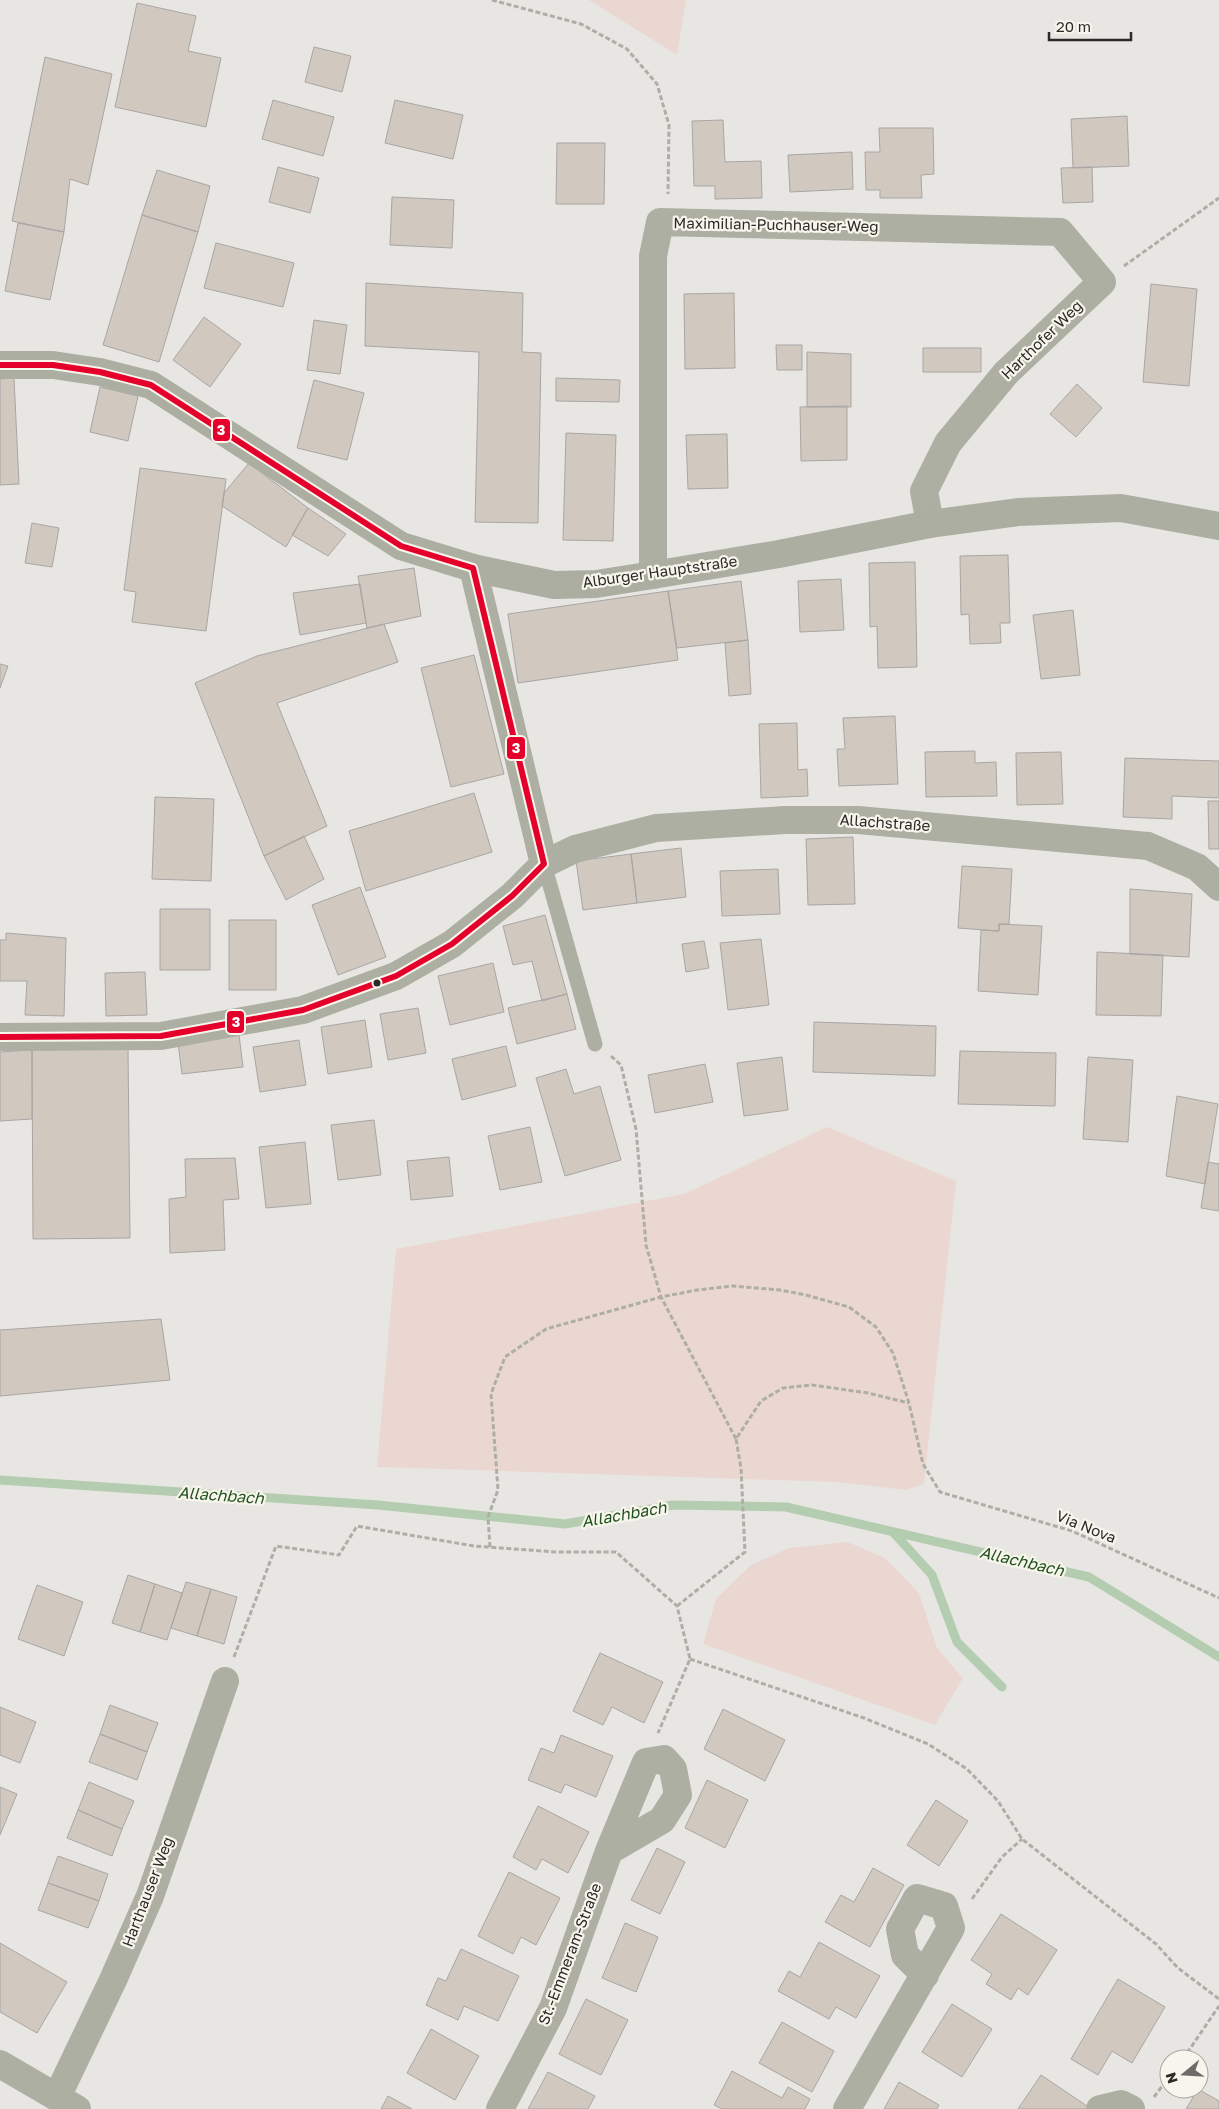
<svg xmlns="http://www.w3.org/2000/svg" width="1219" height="2109" viewBox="0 0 1219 2109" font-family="'Golos Text',sans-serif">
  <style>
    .green { fill: #ebd7d1 }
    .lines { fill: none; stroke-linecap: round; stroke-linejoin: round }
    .stream { stroke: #b4ccaf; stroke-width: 9 }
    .building { fill: #d1c8c0; stroke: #a8a6a4 }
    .path { stroke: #aeaea7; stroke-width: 3; stroke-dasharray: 5 2.5; stroke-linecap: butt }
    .lane { stroke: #aeafa3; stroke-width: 15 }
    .street { stroke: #aeafa3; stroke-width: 28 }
    .secondary { stroke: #acaea2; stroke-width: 28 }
    .bus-1-casing { stroke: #f8f5ed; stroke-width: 10 }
    .bus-1 { stroke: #e4002b; stroke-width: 6 }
    .bus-dot { fill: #2b2a27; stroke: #f8f5ed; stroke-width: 2 }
    .labels { text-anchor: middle; stroke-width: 4.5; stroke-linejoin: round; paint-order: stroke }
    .street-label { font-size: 15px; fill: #2b2a27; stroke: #f8f5ed }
    .water-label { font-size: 16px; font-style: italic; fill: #22521e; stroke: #f8f5ed }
    .line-badge { stroke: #f8f5ed; stroke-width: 2 }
    .badge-label { font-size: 14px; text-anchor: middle; font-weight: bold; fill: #fff }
  </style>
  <rect width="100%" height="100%" fill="#e8e6e3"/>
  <path class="green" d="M589 0H686L677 55Z
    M827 1127 956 1181 924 1484 906 1490 836 1482 377 1467 396 1249 684 1194Z
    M848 1542 885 1558 919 1593 937 1648 963 1678 935 1725 703 1644 716 1599 751 1565 789 1548Z"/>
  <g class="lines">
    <path class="stream" d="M0 1480 378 1505 565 1524 673 1505 786 1507 1089 1577 1219 1657
      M893 1532 932 1575 957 1642 1002 1687"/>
  </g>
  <path class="building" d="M137 3 196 16 188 51 221 58 206 127 115 107Z
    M314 47 351 56 342 92 305 82Z
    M45 57 112 74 88 185 70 179 64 232 12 221Z
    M273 100 334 117 323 156 262 139Z
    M395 100 463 115 453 159 385 143Z
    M1127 116 1129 166 1073 168 1071 119Z
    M723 120 725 162 761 161 762 198 715 199V186H694L692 121Z
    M879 128H933L934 174 921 175 922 198H880V190H866L865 152H880Z
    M557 143H605L604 204H556Z
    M852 152 853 189 790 192 788 155Z
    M278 167 319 178 310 213 269 202Z
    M1092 167 1093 202 1063 203 1061 168Z
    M157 170 210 186 198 232 142 215Z
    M392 197 454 200 452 248 390 245Z
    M142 215 198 232 159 362 103 345Z
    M18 223 64 232 50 300 5 291Z
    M216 243 294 263 283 307 204 288Z
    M366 283 523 293 522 352 541 353 538 523 475 522 479 352 365 346Z
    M1151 284 1197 289 1189 386 1143 382Z
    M734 293 735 368 685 369 684 294Z
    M204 317 241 344 210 387 173 360Z
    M314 320 347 325 340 374 307 370Z
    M776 345H802V370H777Z
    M923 348H981V372H923Z
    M807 352 851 354V407H807Z
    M14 378 19 484 0 485V379Z
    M556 378 620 380 619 402 556 401Z
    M314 380 364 393 347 460 297 448Z
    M1077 384 1102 408 1076 437 1050 414Z
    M100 387 138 396 128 441 90 432Z
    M847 406V460L801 461 800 407Z
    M566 433 616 435 613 541 563 540Z
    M727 434 728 488 688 489 686 435Z
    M249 463 308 508 286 547 222 506 224 493Z
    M140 468 226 479 206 631 132 622 136 592 124 590Z
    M308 508 346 534 328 556 292 535Z
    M32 523 59 528 52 567 25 563Z
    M1008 555 1010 623H1000L1001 643 970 644 969 614 961 615 960 556Z
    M915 562 917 667 878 668 877 626 870 627 869 563Z
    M414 568 421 616 367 628 358 576Z
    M841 579 844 630 800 632 798 581Z
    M741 581 748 640 677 648 668 591Z
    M360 584 366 623 300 635 293 593Z
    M668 591 678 660 518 683 508 614Z
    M1073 610 1080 675 1041 679 1033 615Z
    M384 624 398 662 277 703 327 826 264 856 195 683 257 656Z
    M748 640 751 694 729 696 725 643Z
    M474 655 504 774 451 787 421 668Z
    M0 664 8 666 0 688Z
    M895 716 898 784 839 786 837 749H845L843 718Z
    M797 723 798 770 807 769 808 796 761 798 759 724Z
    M975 751V763L996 762 997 796 926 797 925 752Z
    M1061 752 1063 804 1017 805 1016 753Z
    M1125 758 1219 761V798L1172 796V819L1123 817Z
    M474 793 492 852 366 891 349 831Z
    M155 797 214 799 211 881 152 879Z
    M1208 801H1219V849H1209Z
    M304 836 324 879 286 900 264 856Z
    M853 837 855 904 808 905 806 839Z
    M681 848 686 897 637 903 631 854Z
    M631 854 637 903 583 910 576 861Z
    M962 866 1012 869 1009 924H999V931L958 928Z
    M778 869 780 914 722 916 720 871Z
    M360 887 386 957 338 975 312 905Z
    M1130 889 1192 894 1189 957 1130 954Z
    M160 909H210V970H160Z
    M545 915 567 994 542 1001 532 961 513 965 503 926Z
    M229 920H276V990H229Z
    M999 924 1042 926 1038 995 978 991 981 930 999 931Z
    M6 933 66 938 64 1016 25 1015 27 981H0V940H6Z
    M761 939 769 1005 728 1010 720 943Z
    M704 941 709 968 686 972 682 944Z
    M1097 952 1163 955 1161 1016 1096 1015Z
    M493 963 504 1012 450 1025 438 976Z
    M145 972 147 1015 106 1016 105 973Z
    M567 994 576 1029 517 1044 508 1008Z
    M418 1008 426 1053 388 1060 380 1014Z
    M365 1020 372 1067 328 1074 321 1027Z
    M814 1022 936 1026 935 1076 813 1072Z
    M239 1035 243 1067 182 1074 178 1043Z
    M299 1040 306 1085 260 1092 253 1047Z
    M506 1046 516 1086 462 1100 452 1059Z
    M128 1049 130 1238 33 1239 32 1050Z
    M32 1050V1119L0 1121V1052Z
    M960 1051 1056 1053 1055 1106 958 1104Z
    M782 1057 788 1110 744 1116 737 1063Z
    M1088 1057 1133 1060 1128 1142 1083 1139Z
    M705 1064 713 1102 655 1113 648 1075Z
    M566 1069 574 1094 600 1086 621 1160 565 1176 536 1078Z
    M1177 1096 1218 1104 1205 1184 1166 1176Z
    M374 1120 381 1175 338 1180 331 1125Z
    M530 1127 542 1182 500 1190 488 1136Z
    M305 1142 311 1204 266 1208 259 1147Z
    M449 1157 453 1196 411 1200 407 1161Z
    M235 1158 239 1199 223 1200 225 1250 170 1253 169 1199 186 1197 185 1159Z
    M1208 1162 1219 1164V1211L1201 1208Z
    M161 1319 170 1380 0 1396V1330Z
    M128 1575 155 1584 140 1632 112 1623Z
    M186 1582 211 1589 197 1636 171 1628Z
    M155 1584 182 1593 167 1640 140 1632Z
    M37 1585 83 1602 64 1656 18 1639Z
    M211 1589 237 1597 224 1644 197 1636Z
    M600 1653 663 1682 644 1723 612 1707 603 1725 573 1711Z
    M110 1705 158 1723 147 1752 100 1734Z
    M0 1707 36 1722 20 1763 0 1755Z
    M723 1709 785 1740 765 1781 704 1749Z
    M100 1734 147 1752 137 1780 89 1762Z
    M561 1735 613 1756 596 1797 565 1784 561 1793 528 1780 541 1748 554 1753Z
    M707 1780 748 1800 725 1848 685 1828Z
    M89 1782 134 1801 122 1829 78 1810Z
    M0 1787 17 1794 0 1835Z
    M936 1800 968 1821 939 1866 907 1845Z
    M538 1806 589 1832 568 1873 542 1859 536 1870 513 1857Z
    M78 1810 122 1829 112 1856 67 1838Z
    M657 1848 685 1862 660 1914 631 1900Z
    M58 1856 108 1874 99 1901 48 1883Z
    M873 1868 904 1885 870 1947 825 1922 841 1895 854 1902Z
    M509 1872 560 1898 536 1945 521 1937 513 1954 478 1936Z
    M48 1883 99 1901 88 1928 38 1910Z
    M1001 1914 1057 1950 1028 1995 1018 1988 1011 2000 986 1984 992 1974 971 1960Z
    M625 1923 658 1937 636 1992 602 1978Z
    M819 1942 880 1976 856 2018 836 2007 829 2019 778 1991 789 1971 800 1977Z
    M0 1943 67 1982 37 2033 0 2012Z
    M461 1949 519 1976 498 2021 464 2006 458 2020 426 2005 438 1978 446 1981Z
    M1118 1979 1165 2007 1132 2063 1112 2051 1098 2075 1071 2059Z
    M586 1999 628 2020 601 2075 559 2054Z
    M952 2004 992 2029 962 2077 922 2052Z
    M782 2022 834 2051 812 2092 759 2063Z
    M431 2029 479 2056 455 2100 407 2073Z
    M732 2071 782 2098 788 2087 810 2099 805 2109H722L714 2105Z
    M548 2072 595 2096 588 2109H528Z
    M1041 2075 1090 2108V2109H1018Z
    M899 2082 939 2105 937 2109H884Z
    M1198 2089 1219 2101V2109H1186Z
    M388 2096 412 2109H381Z"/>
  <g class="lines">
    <path class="path" d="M492 0 581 24 627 49 657 84 669 125 668 194
      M1124 266 1219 198
      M611 1056 621 1065 636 1129 646 1245 661 1297 736 1439
      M490 1547 488 1517 498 1490 491 1394 505 1357 546 1329 661 1297 697 1290 732 1286 780 1290 806 1295 849 1307 876 1327 893 1353 909 1403 923 1464 940 1492 1072 1531 1219 1598
      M677 1606 745 1552 741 1468 736 1439 761 1401 783 1388 812 1385 868 1393 909 1403
      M234 1657 276 1546 339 1555 357 1526 474 1546 556 1552H616L677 1606 690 1659 658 1733
      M690 1659 864 1718 928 1744 967 1769 998 1801 1022 1839 1156 1944 1178 1968 1219 1999
      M972 1899 1002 1857 1022 1839
      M1183 2059 1219 2006
      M1154 2097 1169 2077"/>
    <path class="lane" d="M544 864 595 1044"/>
    <path class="street" d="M473 568 544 864
      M653 575V256L660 222 1060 232 1102 282 1006 373 948 443 924 491 930 524
      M0 1037 161 1036 303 1010 396 976 452 944 512 896 544 864 575 849 656 828 785 820H858L1148 846 1197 867 1219 887
      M0 2064 77 2109
      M57 2097 113 1980 150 1896 225 1681
      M500 2109 553 2008 609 1851 646 1762 664 1759 673 1769 678 1795 662 1820 609 1851
      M847 2109 916 1989 951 1928 944 1906 917 1898 900 1929 905 1955 925 1975
      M1100 2109 1121 2104 1131 2109"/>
    <path class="secondary" d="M0 365H53L100 372 151 385 401 546 473 568 554 585 596 584 653 575 779 554 930 524 1018 512 1121 508 1219 526"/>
    <g class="bus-1-casing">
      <path id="bus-1" d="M0 365H53L100 372 151 385 401 546 473 568 544 864 512 896 452 944 396 976 303 1010 161 1036 0 1037"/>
    </g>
    <use href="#bus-1" class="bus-1"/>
  </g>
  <circle class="bus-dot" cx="377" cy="983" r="4.5"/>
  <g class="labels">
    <g class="street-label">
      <text transform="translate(776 225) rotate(1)" y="5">Maximilian-Puchhauser-Weg</text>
      <text transform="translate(1042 340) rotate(-44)" y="5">Harthofer Weg</text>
      <text transform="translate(660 572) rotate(-8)" y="5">Alburger Hauptstraße</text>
      <text transform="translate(885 823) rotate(4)" y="5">Allachstraße</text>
      <text transform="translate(1086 1527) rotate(22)" y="5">Via Nova</text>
      <text transform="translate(148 1892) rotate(-69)" y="5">Harthauser Weg</text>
      <text transform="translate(570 1954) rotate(-69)" y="5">St.-Emmeram-Straße</text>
    </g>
    <g class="water-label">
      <text transform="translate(221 1495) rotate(4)" y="6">Allachbach</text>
      <text transform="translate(624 1514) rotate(-10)" y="6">Allachbach</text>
      <text transform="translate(1022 1561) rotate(13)" y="6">Allachbach</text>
    </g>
  </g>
  <g class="line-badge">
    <rect x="212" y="418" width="19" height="24" rx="5" fill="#e4002b"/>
    <rect x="506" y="736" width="20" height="24" rx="5" fill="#e4002b"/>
    <rect x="226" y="1010" width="19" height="24" rx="5" fill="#e4002b"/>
  </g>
  <g class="badge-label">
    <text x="221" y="435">3</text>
    <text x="516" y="753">3</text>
    <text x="236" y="1027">3</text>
  </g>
  <g transform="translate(1184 2074) rotate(252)"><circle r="24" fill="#f8f5ed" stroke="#a6a49e"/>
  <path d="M0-4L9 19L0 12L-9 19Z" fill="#6d6c69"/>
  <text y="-8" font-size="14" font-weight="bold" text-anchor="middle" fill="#2b2a27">N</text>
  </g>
  <path d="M1049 32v8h82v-8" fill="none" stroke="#2b2a27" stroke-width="2.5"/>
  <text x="1056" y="32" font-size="15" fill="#2b2a27" stroke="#f8f5ed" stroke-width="4" paint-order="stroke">20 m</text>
</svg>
